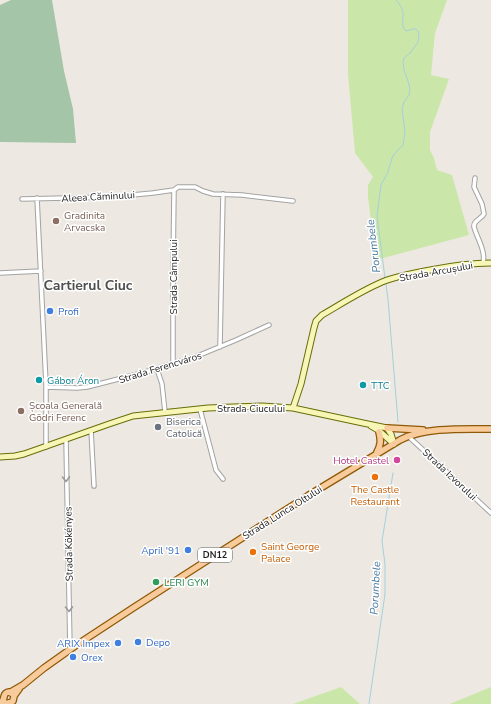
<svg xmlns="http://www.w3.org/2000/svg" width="491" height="704" viewBox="0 0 491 704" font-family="'Nunito Sans',sans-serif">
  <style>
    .grass { fill: #cbe6a9 }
    .cemetery { fill: #a4c5a7 }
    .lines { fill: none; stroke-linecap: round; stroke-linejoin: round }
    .stream { stroke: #a4d0da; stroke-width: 1 }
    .street-casing { stroke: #a3a3a3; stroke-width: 5.5 }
    .secondary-casing { stroke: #686e09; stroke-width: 7 }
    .primary-casing { stroke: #8f5906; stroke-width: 8 }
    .street { stroke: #fff; stroke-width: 3.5 }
    .secondary { stroke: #f7f6b7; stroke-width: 5 }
    .primary { stroke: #f8cb9c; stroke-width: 5.5 }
    .oneway { stroke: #999 }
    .education-dot { fill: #8d6e63; stroke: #fff; stroke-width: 1.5 }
    .shop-dot { fill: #3f7fe0; stroke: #fff; stroke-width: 1.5 }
    .culture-dot { fill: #0f9aa8; stroke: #fff; stroke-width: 1.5 }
    .worship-dot { fill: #6b7280; stroke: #fff; stroke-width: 1.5 }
    .hotel-dot { fill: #d1479c; stroke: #fff; stroke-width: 1.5 }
    .food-dot { fill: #e8710a; stroke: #fff; stroke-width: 1.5 }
    .leisure-dot { fill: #2e9e5b; stroke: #fff; stroke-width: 1.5 }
    .labels { text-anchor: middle; stroke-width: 3; stroke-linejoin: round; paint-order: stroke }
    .shield { fill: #fff; stroke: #606060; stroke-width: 1 }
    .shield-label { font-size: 9px; font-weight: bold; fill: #1c1c1c }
    .street-label { font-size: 10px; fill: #1c1c1c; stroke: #fff }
    .education-label { font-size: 10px; fill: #785e54; stroke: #fff; text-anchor: start }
    .shop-label { font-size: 10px; fill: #366cbe; stroke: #fff; text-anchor: start }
    .culture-label { font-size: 10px; fill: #0d838f; stroke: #fff; text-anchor: start }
    .worship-label { font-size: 10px; fill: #5b616d; stroke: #fff; text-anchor: start }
    .hotel-label { font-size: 10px; fill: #b23c85; stroke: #fff; text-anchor: end }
    .food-label { font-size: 10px; fill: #c56008; stroke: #fff }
    .leisure-label { font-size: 10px; fill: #27864d; stroke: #fff; text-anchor: start }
    .water-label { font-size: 11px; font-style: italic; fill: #4a7aa0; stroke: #fff }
    .district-label { font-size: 14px; font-weight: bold; fill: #4f4f4f; stroke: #fff }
  </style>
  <rect width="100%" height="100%" fill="#ede9e2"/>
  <path class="grass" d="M348 0H447L435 33 431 75 449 79 430 132V150L434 158 437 170 452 175 469 235 376 260 368 197V185L373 177 355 153 348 74Z
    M341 687 360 704H293Z
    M491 687V704H450L452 703Z"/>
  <path class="cemetery" d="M11 0H52L64 71 73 109 76 143 0 142V5Z"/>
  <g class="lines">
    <path class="stream" d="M385 278 377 216 381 185 388 172 392 158 395 153 403 145 405 132 402 109 404 102 409 95 410 90 409 84 404 70 403 62 404 58 411 52 418 42 419 34 418 31 416 29H413L406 31C401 26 403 21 403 15 403 9 400 4 396 0
      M386 284 388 299 398 422
      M369 704 385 594V564L383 549 382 541 393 473"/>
    <g class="street-casing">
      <path id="street" d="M475 178 474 187 482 204 484 214C481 219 473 221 474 227 477 238 486 251 483 263
        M37 198 46 384V447
        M22 199 111 197 153 193 174 190 178 187H195L203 191 213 194 242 195 293 201
        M0 273 41 271
        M220 347 223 194
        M173 364V273L174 190
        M157 369 162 384 165 412
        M46 387 77 388 87 387 142 373 195 357 236 340 269 325
        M200 409 216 470 223 479
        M91 430 94 486
        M408 436 491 513
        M66 440 70 649"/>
    </g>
    <g class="secondary-casing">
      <path id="secondary" d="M293 408 301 384 314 328 316 321 322 315C341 304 361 291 382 282 397 276 413 273 430 270 450 266 470 263 491 263
        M371 426 378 430 394 444
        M0 457 15 456 24 454 109 424 133 416 208 408 233 407 262 406 293 408 363 423 387 428 391 434 394 444"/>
    </g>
    <g class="primary-casing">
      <path id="primary" d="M387 428 423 430
        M377 452C381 445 381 440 379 432
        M11 692 23 685 44 668 75 646 133 608 309 495 400 440C424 427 464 429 491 429
        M0 704C1 703 2 702 3 700 5 696 3 693 9 692L13 694
        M4 704C7 702 10 704 13 701L14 696 19 689"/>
    </g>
    <use href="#street" class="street"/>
    <use href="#secondary" class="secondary"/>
    <use href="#primary" class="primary"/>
  </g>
  <defs><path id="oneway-chevron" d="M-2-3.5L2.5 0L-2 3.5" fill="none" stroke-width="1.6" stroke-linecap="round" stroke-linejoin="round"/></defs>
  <g class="oneway">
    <use href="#oneway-chevron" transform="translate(66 479) rotate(89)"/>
    <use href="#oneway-chevron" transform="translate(69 609) rotate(89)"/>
  </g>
  <g class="education-dot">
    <circle cx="56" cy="221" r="4"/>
    <circle cx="21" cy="411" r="4"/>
  </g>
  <g class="shop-dot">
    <circle cx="50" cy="311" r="4"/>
    <circle cx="188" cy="550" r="4"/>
    <circle cx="138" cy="642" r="4"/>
    <circle cx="118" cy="643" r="4"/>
    <circle cx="73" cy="657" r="4"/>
  </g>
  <g class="culture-dot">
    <circle cx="39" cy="380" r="4"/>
    <circle cx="363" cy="385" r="4"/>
  </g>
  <circle class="worship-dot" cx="158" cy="427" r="4"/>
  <circle class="hotel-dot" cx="397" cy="460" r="4"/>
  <g class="food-dot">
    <circle cx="375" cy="477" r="4"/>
    <circle cx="253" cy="552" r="4"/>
  </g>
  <circle class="leisure-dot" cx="156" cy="582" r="4"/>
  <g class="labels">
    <rect class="shield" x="198" y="548" width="34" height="14" rx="3"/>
    <g class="shield-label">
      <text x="215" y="558">DN12</text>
    </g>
    <g class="street-label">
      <text transform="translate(98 196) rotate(-3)" y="4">Aleea Căminului</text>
      <text transform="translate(436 271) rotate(-10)" y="4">Strada Arcușului</text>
      <text transform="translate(173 277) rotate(-90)" y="4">Strada Câmpului</text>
      <text transform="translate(160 367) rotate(-17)" y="4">Strada Ferencváros</text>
      <text x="251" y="412">Strada Ciucului</text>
      <text transform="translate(450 474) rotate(43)" y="4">Strada Izvorului</text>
      <text transform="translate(282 512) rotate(-32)" y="4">Strada Lunca Oltului</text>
      <text transform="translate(68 544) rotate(-91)" y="4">Strada Kökényes</text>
    </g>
    <g class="education-label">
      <text x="64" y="219">Gradinita<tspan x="64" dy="12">Arvacska</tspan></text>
      <text x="29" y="409">Școala Generală<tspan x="29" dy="12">Gödri Ferenc</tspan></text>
    </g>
    <g class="shop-label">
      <text x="58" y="315">Profi</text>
      <text x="180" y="554" text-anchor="end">April '91</text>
      <text x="146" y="646">Depo</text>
      <text x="110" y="647" text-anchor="end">ARIX Impex</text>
      <text x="81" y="661">Orex</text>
    </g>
    <g class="culture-label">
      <text x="47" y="384">Gábor Áron</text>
      <text x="371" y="389">TTC</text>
    </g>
    <g class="worship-label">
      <text x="166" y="425">Biserica<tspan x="166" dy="12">Catolică</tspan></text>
    </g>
    <g class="hotel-label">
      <text x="389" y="464">Hotel Castel</text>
    </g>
    <g class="food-label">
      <text x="375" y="493">The Castle<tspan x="375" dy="12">Restaurant</tspan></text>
      <text x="261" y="550" text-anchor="start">Saint George<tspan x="261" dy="12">Palace</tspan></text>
    </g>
    <g class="leisure-label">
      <text x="164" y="586">LERI GYM</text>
    </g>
    <g class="water-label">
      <text transform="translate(373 246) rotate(-97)" y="4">Porumbele</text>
      <text transform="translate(375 588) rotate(-87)" y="4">Porumbele</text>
    </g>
    <g class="district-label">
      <text x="88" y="290">Cartierul Ciuc</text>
    </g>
  </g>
</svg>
